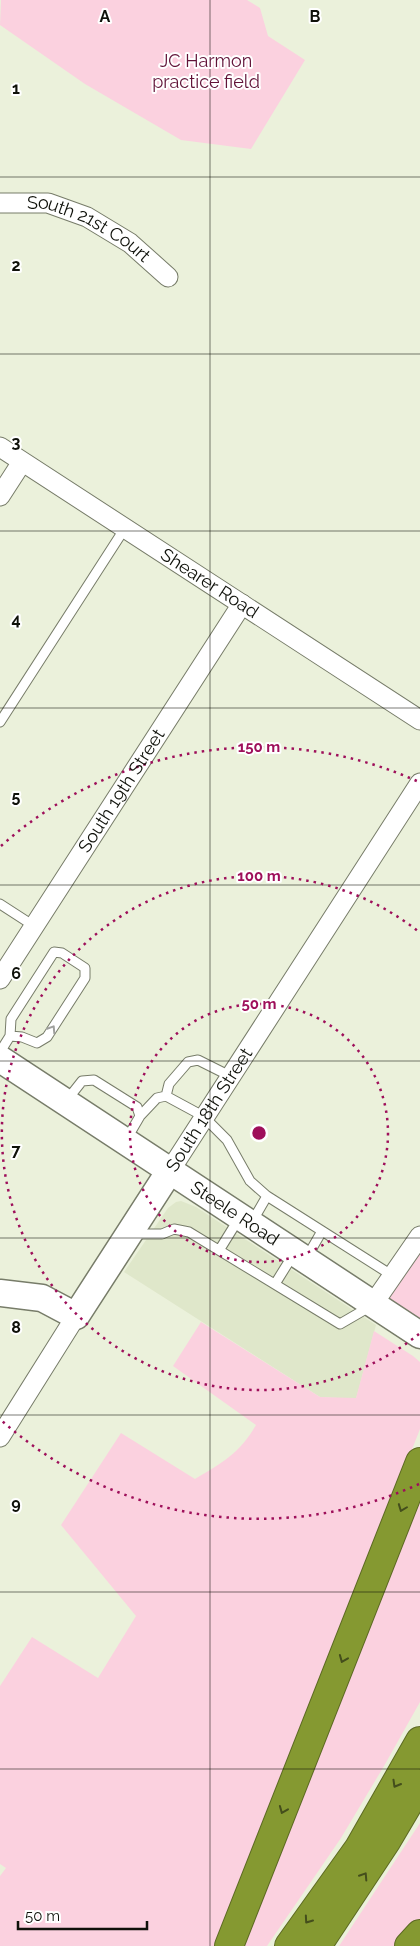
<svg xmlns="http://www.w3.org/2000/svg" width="420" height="1946" viewBox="0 0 420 1946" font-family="Raleway,sans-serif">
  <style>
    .built { fill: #dfe7ca }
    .green { fill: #fbd1df }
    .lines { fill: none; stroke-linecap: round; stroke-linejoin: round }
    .lane-casing { stroke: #777c69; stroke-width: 11 }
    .street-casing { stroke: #777c69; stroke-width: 21 }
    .secondary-casing { stroke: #777c69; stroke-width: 29 }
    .highway-casing { stroke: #5c6923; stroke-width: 30 }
    .lane { stroke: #fff; stroke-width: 9 }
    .street { stroke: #fff; stroke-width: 19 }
    .secondary { stroke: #fff; stroke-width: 26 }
    .highway { stroke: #859931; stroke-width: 28 }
    .oneway { stroke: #9fa09d }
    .oneway2 { stroke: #444e1c }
    .grid { fill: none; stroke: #0f110a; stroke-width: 1; stroke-opacity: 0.55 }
    .ring { fill: none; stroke: #9e0f5a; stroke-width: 2.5; stroke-dasharray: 2.5 5 }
    .labels { text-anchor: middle; stroke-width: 4; stroke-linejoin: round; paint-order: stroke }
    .park-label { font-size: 18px; fill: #611338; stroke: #fff }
    .street-label { font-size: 18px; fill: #0f110a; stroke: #fff }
    .grid-label { font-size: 16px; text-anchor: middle; font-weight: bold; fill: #0f110a; stroke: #fff; stroke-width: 4; stroke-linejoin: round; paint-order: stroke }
    .centre { fill: #9e0f5a; stroke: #fff; stroke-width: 2.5 }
    .ring-label { font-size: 15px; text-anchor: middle; font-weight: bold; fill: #9e0f5a; stroke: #fff; stroke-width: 4; stroke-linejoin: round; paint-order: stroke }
  </style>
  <rect width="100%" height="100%" fill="#ebf1db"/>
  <path class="built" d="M181 1201 196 1207 376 1325 356 1399 320 1397 124 1272 168 1208 176 1202Z"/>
  <path class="green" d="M1 0H247L260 8 268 36 305 60 251 149 181 140 85 84 0 25Z
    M420 1246V1324L390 1303 388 1296Z
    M201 1322 320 1397 356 1398 374 1331 413 1356 420 1362V1429L256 1847 215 1946H0V1876L6 1868 0 1864V1686L32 1637 98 1678 136 1616 61 1525 121 1433 195 1479C222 1463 240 1453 256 1425L173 1366Z
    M420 1486V1702L384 1766 341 1838 267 1946H238Z
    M420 1823V1921L396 1946H339Z"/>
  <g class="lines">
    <g class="lane-casing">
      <path id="lane" d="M0 722 125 528
        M0 904 34 926
        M0 1052 10 1036 11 1019 54 952 62 953 85 968V978L47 1037 37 1043 22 1037 10 1036
        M166 1096 203 1116 227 1140 250 1181 267 1196 393 1276
        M67 1100 82 1081 94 1080 137 1107 140 1116 126 1140
        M140 1116 157 1098 166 1096 169 1084 188 1062 198 1060 230 1076
        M252 1222 267 1196
        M134 1234H162L174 1229 189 1232 340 1324 371 1306
        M220 1249 238 1220
        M307 1257 322 1231
        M275 1284 293 1255"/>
    </g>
    <g class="street-casing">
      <g id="street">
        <path id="s1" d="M0 203H48L87 217 130 243 168 277"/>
        <path id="s2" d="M0 447 420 720"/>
        <path d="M0 496 22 462"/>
        <path id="s3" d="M0 979 242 604"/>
        <path id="s4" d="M169 1172 420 783"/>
        <path d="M373 1304 420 1236"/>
        <path d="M0 1437 76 1316"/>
      </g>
    </g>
    <g class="secondary-casing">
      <g id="secondary">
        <path id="s5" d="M0 1059 420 1335"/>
        <path d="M0 1293 42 1298 76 1316 169 1172"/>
      </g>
    </g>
    <g class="highway-casing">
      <path id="highway" d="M229 1946 420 1462
        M289 1946 359 1848 420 1741
        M317 1946 387 1840 420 1784
        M409 1946 420 1934"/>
    </g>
    <use href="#lane" class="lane"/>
    <use href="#street" class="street"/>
    <use href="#secondary" class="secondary"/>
    <use href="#highway" class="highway"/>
  </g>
  <defs><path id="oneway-chevron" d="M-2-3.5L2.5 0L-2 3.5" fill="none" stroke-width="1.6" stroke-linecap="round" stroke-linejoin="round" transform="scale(1.25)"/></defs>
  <use class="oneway" href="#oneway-chevron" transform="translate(52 1029) rotate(-57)"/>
  <g class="oneway2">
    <use href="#oneway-chevron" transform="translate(402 1508) rotate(111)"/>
    <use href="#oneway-chevron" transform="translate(343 1659) rotate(112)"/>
    <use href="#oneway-chevron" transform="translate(396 1784) rotate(120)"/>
    <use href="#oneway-chevron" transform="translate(283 1810) rotate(112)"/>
    <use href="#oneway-chevron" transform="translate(364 1876) rotate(-57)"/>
    <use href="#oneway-chevron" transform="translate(308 1920) rotate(125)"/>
  </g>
  <path class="grid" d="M210 0V1946M0 177H420M0 354H420M0 531H420M0 708H420M0 885H420M0 1061H420M0 1238H420M0 1415H420M0 1592H420M0 1769H420"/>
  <g class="ring">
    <circle cx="259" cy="1133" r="129"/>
    <path d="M419 1334A257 257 0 1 1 419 932"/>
    <path d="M419 1484A386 386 0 0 1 1 1420M1 846A386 386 0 0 1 419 782"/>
  </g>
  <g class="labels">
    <g class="park-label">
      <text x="206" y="67">JC Harmon<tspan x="206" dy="21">practice field</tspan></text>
    </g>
    <g class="street-label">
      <text dy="6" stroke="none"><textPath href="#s1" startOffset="95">South 21st Court</textPath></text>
      <text dy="6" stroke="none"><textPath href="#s2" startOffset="250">Shearer Road</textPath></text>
      <text dy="6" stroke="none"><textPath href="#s3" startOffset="224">South 19th Street</textPath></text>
      <text dy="6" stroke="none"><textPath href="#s4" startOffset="74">South 18th Street</textPath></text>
      <text dy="6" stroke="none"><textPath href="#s5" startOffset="281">Steele Road</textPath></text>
    </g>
  </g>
  <g class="grid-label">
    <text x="105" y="22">A</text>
    <text x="315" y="22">B</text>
    <text x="16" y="94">1</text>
    <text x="16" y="271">2</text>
    <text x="16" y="448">3</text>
    <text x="16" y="625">4</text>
    <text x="16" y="802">5</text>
    <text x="16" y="979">6</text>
    <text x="16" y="1156">7</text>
    <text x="16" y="1333">8</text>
    <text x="16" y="1509">9</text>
  </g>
  <circle cx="259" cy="1133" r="8" class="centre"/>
  <g class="ring-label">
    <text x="259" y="752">150 m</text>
    <text x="259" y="881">100 m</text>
    <text x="259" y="1009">50 m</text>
  </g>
  <path d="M18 1921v8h129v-8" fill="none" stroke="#0f110a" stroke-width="2.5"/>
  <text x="25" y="1921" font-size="15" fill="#0f110a" stroke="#ffffff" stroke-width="4" paint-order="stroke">50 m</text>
</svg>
